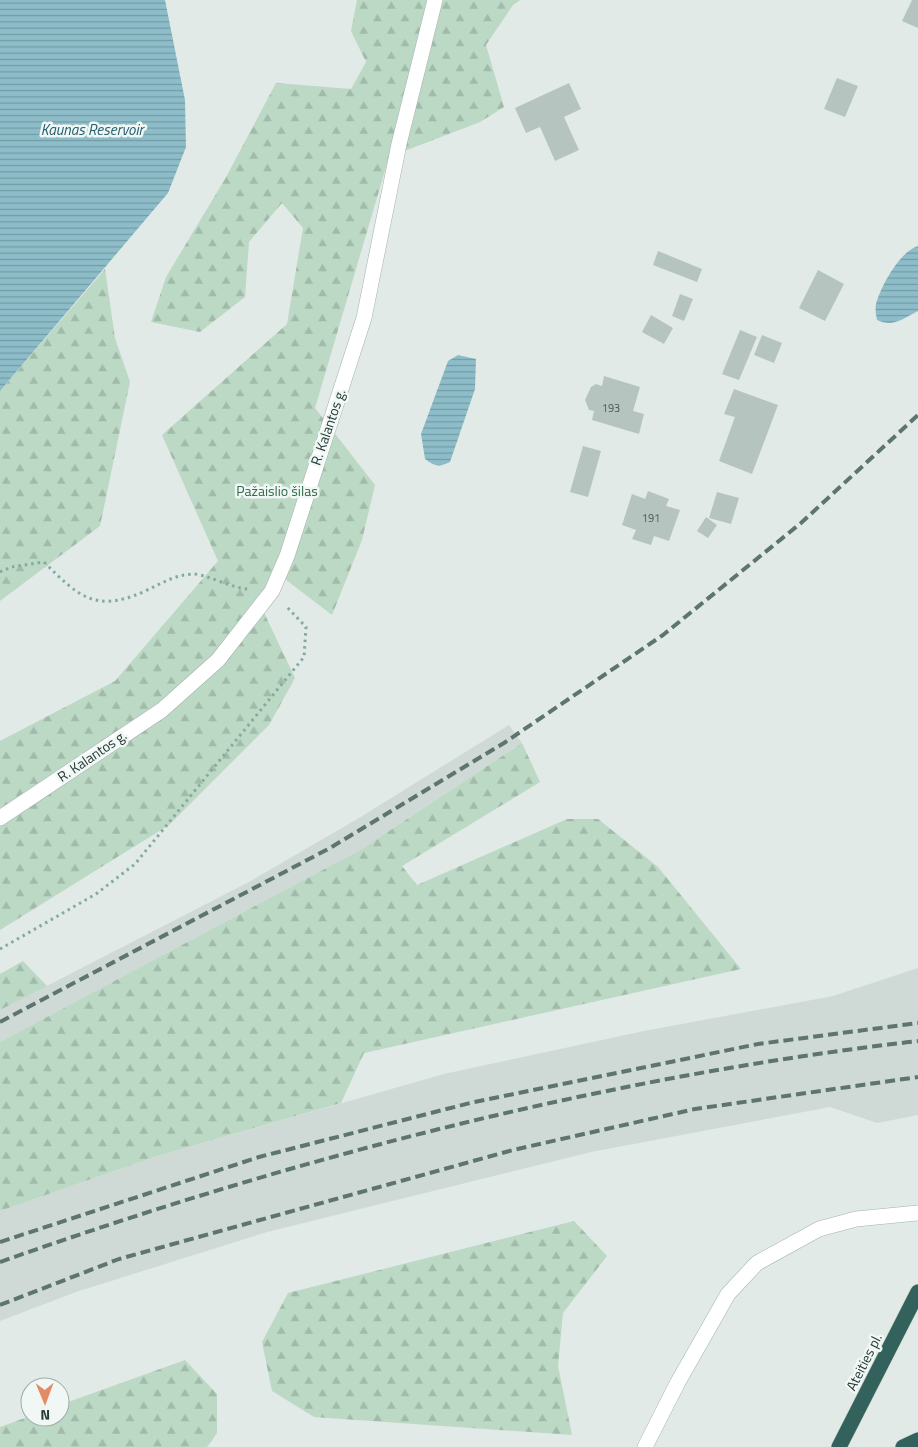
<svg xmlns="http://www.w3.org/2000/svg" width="918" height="1447" viewBox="0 0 918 1447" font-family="'Titillium Web',sans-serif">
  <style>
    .built { fill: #cfd9d5 }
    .forest { fill: url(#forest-firs) }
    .water { fill: url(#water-rules) }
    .building { fill: #b6c4bf }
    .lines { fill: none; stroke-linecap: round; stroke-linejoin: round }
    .street-casing { stroke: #a4b1ad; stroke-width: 16 }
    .secondary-casing { stroke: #a1b4ae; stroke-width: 16 }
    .highway-casing { stroke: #bdc4c2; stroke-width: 16 }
    .path { stroke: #84aaa0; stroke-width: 3; stroke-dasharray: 2.5 4; stroke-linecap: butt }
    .street { stroke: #fff; stroke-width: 15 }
    .secondary { stroke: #fff; stroke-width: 15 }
    .highway { stroke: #32625b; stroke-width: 15 }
    .rail { stroke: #5d746f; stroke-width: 4; stroke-dasharray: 10 5; stroke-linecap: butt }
    .labels { text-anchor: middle; stroke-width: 5; stroke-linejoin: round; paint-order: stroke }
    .number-label { font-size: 11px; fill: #485c57 }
    .street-label { font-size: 14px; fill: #233934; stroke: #f1f7f4 }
    .park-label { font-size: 14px; fill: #316b4b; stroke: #f1f7f4 }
    .water-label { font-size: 15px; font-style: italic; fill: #245d6e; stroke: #f1f7f4 }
  </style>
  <defs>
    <pattern id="forest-firs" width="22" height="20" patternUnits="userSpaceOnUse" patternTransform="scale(1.25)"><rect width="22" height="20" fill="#bcd9c5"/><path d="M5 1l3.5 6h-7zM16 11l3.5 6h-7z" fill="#a1bbaa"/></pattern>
    <pattern id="water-rules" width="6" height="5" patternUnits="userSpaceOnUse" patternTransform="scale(1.25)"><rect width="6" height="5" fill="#8ebdca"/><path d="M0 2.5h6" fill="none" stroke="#749ba5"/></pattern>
  </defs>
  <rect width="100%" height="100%" fill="#e1eae6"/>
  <path class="built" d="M509 725 522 743 362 849 0 1042V1010L249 882 359 818Z
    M918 968V1115L877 1123 830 1107 591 1152 267 1232 76 1292 0 1321V1211L157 1156 444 1074 644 1031 833 996Z"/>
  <path class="forest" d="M357 0H520L513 5 486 45 504 107 480 122 389 157 315 408 375 485 362 540 332 615 281 576 257 598 295 678 269 725 169 825 0 930V741L115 681 218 561 162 435 287 324 303 228 282 203 249 242 245 297 200 332 151 322 166 277 225 179 276 83 351 89 366 62 351 31Z
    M105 269 115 338 130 382 100 526 0 601V391Z
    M522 743 540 782 402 866 417 885 567 819H598L658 867 741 969 364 1053 341 1103 157 1156 0 1211V1042L362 849Z
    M23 961 47 986 0 1010V974Z
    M574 1221 607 1256 563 1313 558 1366 572 1435 314 1417 272 1391 262 1342 288 1293Z
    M185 1360 217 1394V1433L207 1447H0V1427L30 1416 60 1417V1405Z"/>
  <path class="water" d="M0 0H165L185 100 186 147 168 193 0 391Z
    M918 246V311C904 318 893 328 877 320 876 315 875 309 876 304 881 286 900 251 918 246Z
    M458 355 476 359 475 389 450 462C439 467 436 467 425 459L421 434 448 361Z"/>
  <path class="building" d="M912 0H918V28L902 21Z
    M837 78 858 86 845 117 824 109Z
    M569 83 581 109 564 117 579 150 555 161 540 127 526 133 515 108Z
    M658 251 702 269 697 282 653 265Z
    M818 270 844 284 825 321 799 308Z
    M680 294 693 299 684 321 672 316Z
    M651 315 673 328 664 344 642 332Z
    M740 330 757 337 739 380 722 374Z
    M762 335 782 343 774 363 754 355Z
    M604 376 640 387 633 411 644 414 639 434 592 420 594 411 589 410 585 400 591 387 596 384 602 386Z
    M734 389 778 405 752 474 719 461 735 417 724 414Z
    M583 446 601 451 588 497 570 492Z
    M648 491 669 499 666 506 680 510 669 541 654 536 651 545 632 539 636 530 622 525 632 494 645 499Z
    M717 492 739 498 731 524 709 518Z
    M706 517 717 525 708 538 697 531Z"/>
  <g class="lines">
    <g class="street-casing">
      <path id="street" d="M0 818 162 710 218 660 272 591 287 556 364 318 399 144 435 0"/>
    </g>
    <g class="secondary-casing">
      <path id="secondary" d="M645 1447 678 1382 728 1294 757 1263 819 1229 856 1219 918 1213"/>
    </g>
    <g class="highway-casing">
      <path id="highway" d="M839 1447 918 1292
        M903 1447 918 1440"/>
    </g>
    <path class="path" d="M0 572 11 567 44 562C78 596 95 613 143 592 161 584 173 575 193 574 206 574 231 588 248 589
      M0 949 96 894 135 864 304 657 306 627 285 605"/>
    <use href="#street" class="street"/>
    <use href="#secondary" class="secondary"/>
    <use href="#highway" class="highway"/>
    <path class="rail" d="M0 1022 330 848 504 743 663 635 801 523 918 415
      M0 1242 259 1157 470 1103 758 1044 918 1023
      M0 1262C297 1157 605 1077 918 1041
      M0 1305 119 1259 513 1150 695 1109 918 1077"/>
  </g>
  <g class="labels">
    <g class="number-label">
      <text x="611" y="412">193</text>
      <text x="651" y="522">191</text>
    </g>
    <g class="street-label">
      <text transform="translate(328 427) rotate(-71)" y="5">R. Kalantos g.</text>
      <text transform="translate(92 756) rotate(-34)" y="5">R. Kalantos g.</text>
      <text transform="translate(864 1362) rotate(-63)" y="5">Ateities pl.</text>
    </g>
    <g class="park-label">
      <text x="277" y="496">Pažaislio šilas</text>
    </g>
    <g class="water-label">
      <text x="92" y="135">Kaunas Reservoir</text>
    </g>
  </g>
  <g transform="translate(45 1402) rotate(179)"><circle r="24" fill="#f1f7f4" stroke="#9faba7"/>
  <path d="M0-4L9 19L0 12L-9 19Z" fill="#e38b65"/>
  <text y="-8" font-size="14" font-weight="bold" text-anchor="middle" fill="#233934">N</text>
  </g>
</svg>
